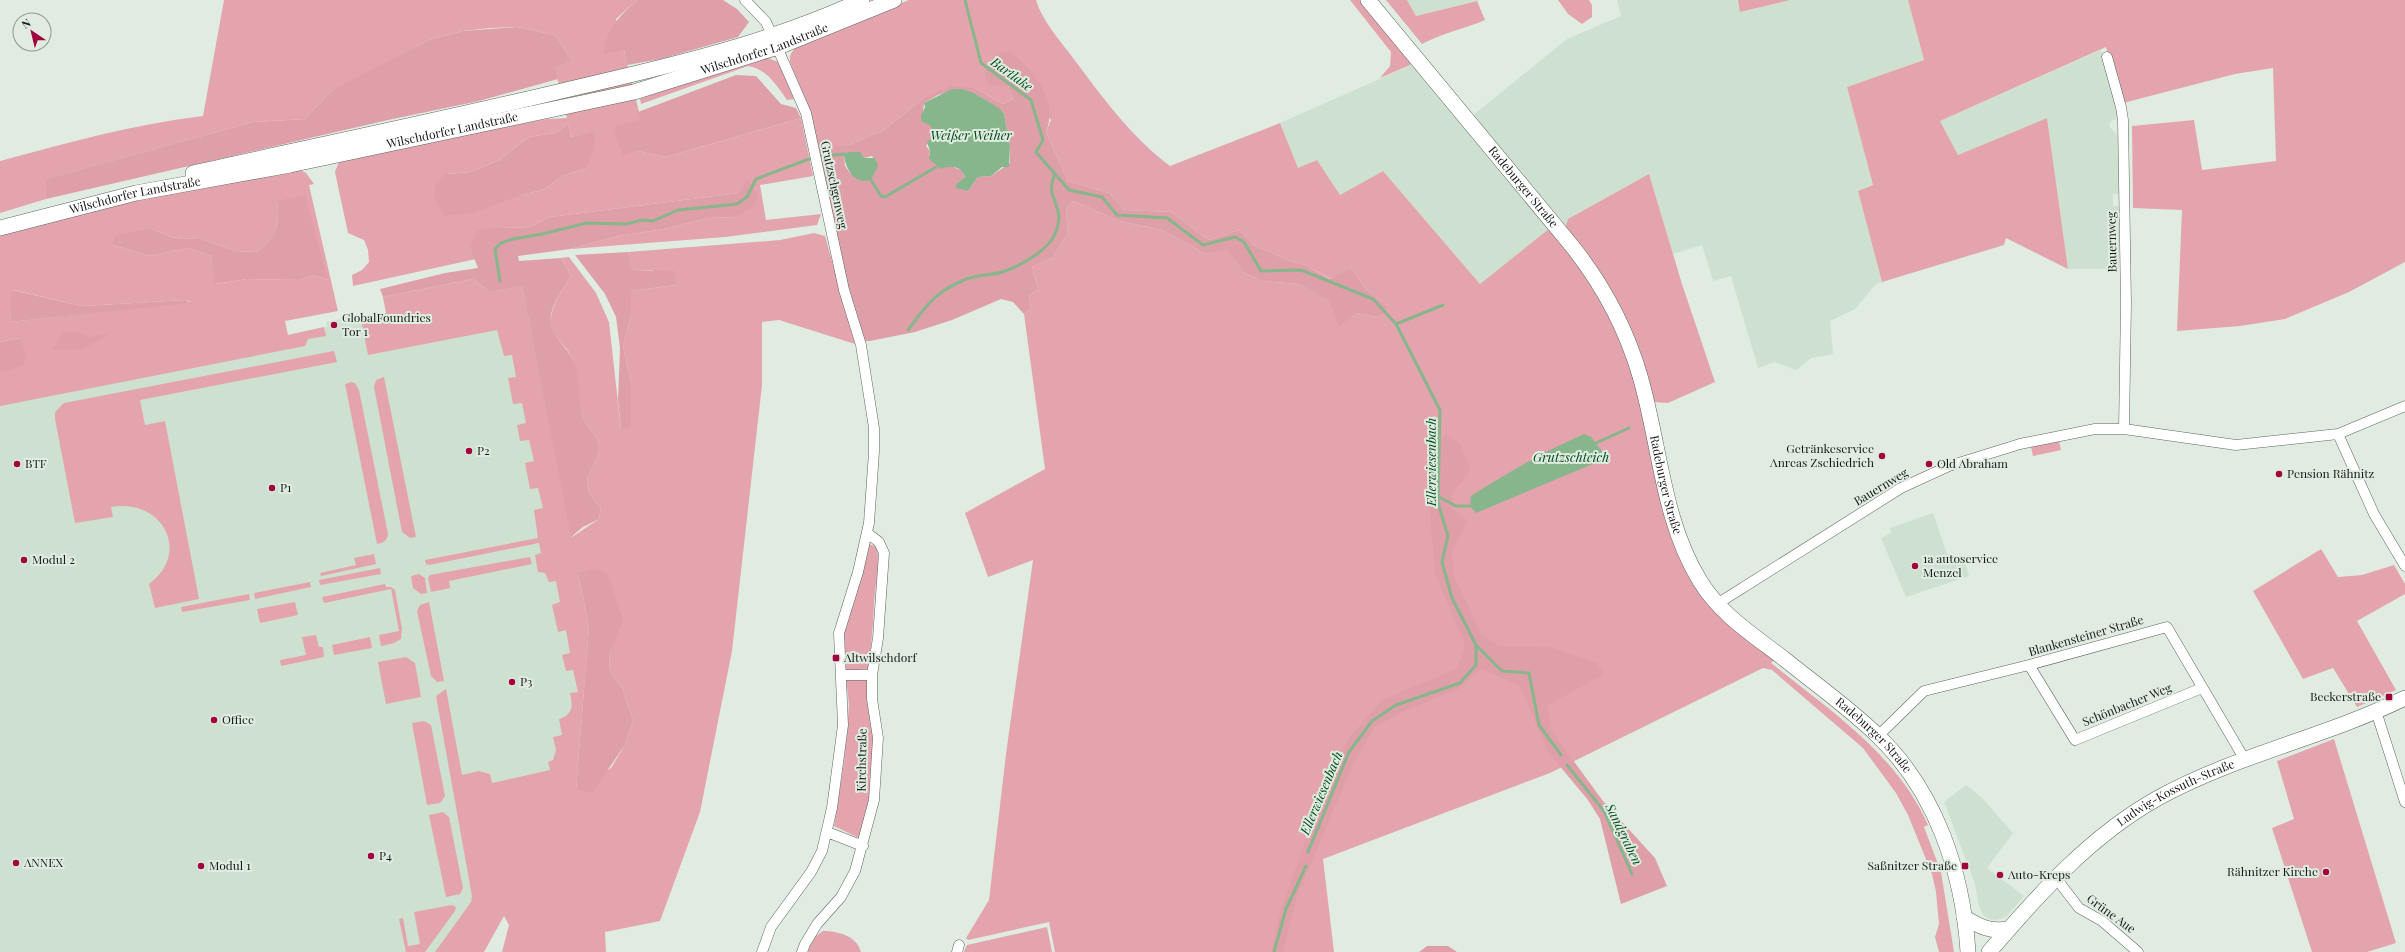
<svg xmlns="http://www.w3.org/2000/svg" width="2405" height="952" viewBox="0 0 2405 952" font-family="'Playfair Display',serif">
  <style>
    .built { fill: #cee0d0 }
    .green { fill: #e4a4ad; fill-rule: evenodd }
    .forest { fill: #df9fa8; fill-rule: evenodd }
    .water { fill: #87b58c }
    .lines { fill: none; stroke-linecap: round; stroke-linejoin: round }
    .stream { stroke: #87b58c; stroke-width: 3 }
    .street-casing { stroke: #5c675d; stroke-width: 11 }
    .secondary-casing { stroke: #5c675d; stroke-width: 16 }
    .street { stroke: #fff; stroke-width: 10 }
    .secondary { stroke: #fff; stroke-width: 15 }
    .poi-dot { fill: #a1033f; stroke: #e0ece1; stroke-width: 1.5 }
    .labels { text-anchor: middle; stroke-width: 4; stroke-linejoin: round; paint-order: stroke }
    .street-label { font-size: 12px; fill: #161b17; stroke: #e0ece1 }
    .poi-label { font-size: 12px; fill: #161b17; stroke: #e0ece1; text-anchor: start }
    .water-label { font-size: 13px; font-style: italic; fill: #004b19; stroke: #e0ece1 }
  </style>
  <rect width="100%" height="100%" fill="#e0ece1"/>
  <path class="built" d="M1407 0H1480L1416 16Z
    M1617 0H1738L1741 12 1790 0H1908L1924 60 1847 87 1873 185 1858 191 1882 282 1876 284 1855 309 1830 321 1833 354 1811 358 1796 370 1775 362 1758 368 1731 276 1713 281 1702 245 1673 254 1649 174 1568 219 1565 228 1471 117 1567 39 1621 16Z
    M2101 50 2119 119 2112 120 2109 126 2121 140 2120 194H2113V206H2119V269H2068L2047 118 1958 155 1940 121Z
    M1412 62 1550 228 1480 284 1383 171 1340 195 1317 160 1298 168 1280 123 1409 66Z
    M522 286 589 626 576 790 483 952H0V394L327 327 326 322 340 319 341 324 386 313 383 297Z
    M1933 513 1949 560 1963 555 1969 576 1906 597 1881 538 1891 533 1890 528Z
    M1966 785 1982 798 2013 833 1987 868 2024 896 2006 917 1996 920 1988 919 1983 915 1978 903 1975 884 1944 802Z"/>
  <path class="green" d="M224 0H637L616 19 641 120 638 151 666 157 801 118 813 176 760 185 766 220 821 214 817 225 725 237 570 249 618 236 664 229 708 218 736 217 739 193 550 217 528 228 499 227 470 248 476 259 353 286 352 275 362 270 369 262 368 250 364 240 348 233 335 172 338 164 344 158 547 119 567 118 563 102 469 122 561 92 554 67 573 62 555 35 517 27 490 28 463 31 429 40 329 93 305 119 253 122 47 179 46 199 0 213V161C67 143 134 124 203 116ZM568 124 571 137 595 132 586 168 562 176 545 189 522 195 446 174 471 172 499 160 529 137 555 133Z
    M909 0H1036C1042 20 1058 38 1070 54 1100 94 1130 136 1170 166L1280 123 1298 168 1317 160 1340 195 1383 171 1480 284 1550 228 1573 256 1606 305 1630 362 1675 547 1775 660 1771 663C1829 710 1897 754 1928 825L1924 827 1941 872 1954 952H1939L1935 937 1939 924 1936 892 1932 874 1908 815 1896 793 1863 748 1772 670 1763 668 1550 773 1323 859 1334 952H1055L1049 922 968 940 966 938 989 900 1006 754 1033 560 988 577 965 513 1045 469 1024 314 1031 309 1029 296 1038 289 1032 267 1052 258 1068 234 1066 208 1074 201 1119 221 1162 230 1206 254 1227 249 1243 272 1261 281 1299 284 1331 302 1356 313 1376 317 1388 306 1368 291 1350 267 1331 279 1305 265 1290 261 1254 245 1239 230 1209 240 1171 212 1125 210 1109 193 1068 181 1046 132 1051 120 995 53 985 71 1008 86 1013 99 1003 104 975 88 925 97 884 130 846 146H818L810 110 790 62C789 54 793 50 799 45Z
    M1350 0H1362L1412 62 1410 65 1380 78 1390 66 1391 52Z
    M1386 0H1407L1416 16 1477 1 1485 20C1464 29 1442 33 1422 44Z
    M1558 0H1589L1592 5V17L1582 24 1568 14Z
    M1738 0H1790L1740 12Z
    M1908 0H2405V262L2349 292 2285 319 2240 326 2177 331 2182 210 2133 208 2132 126 2194 120 2202 170 2276 161 2273 68 2235 74 2123 103 2106 47 1940 121 1958 155 2047 118 2068 269 2006 238 2004 245 1882 282 1858 191 1873 185 1847 87 1924 60Z
    M768 58 778 62 794 99 787 100C776 85 767 69 748 66L641 104 640 99C681 85 725 64 768 58Z
    M300 170 306 173 314 184 309 185 338 311 285 321 288 335 324 327 326 336 308 339 305 346 0 406V372L20 338 0 342V232L123 202ZM277 201 328 280 313 275 300 280 247 279 216 284 211 256 188 248 149 256 113 245 150 228 168 236 182 239 199 238 235 251 256 252C277 238 280 225 277 201ZM13 290 82 306 186 300 190 302 10 322Z
    M1649 174 1682 284 1715 382 1668 403 1652 402 1565 228 1568 219Z
    M814 233 825 236 855 344 779 320 762 322V385L732 651 700 812 660 921 605 932 606 952H502L509 925 504 916 484 952H435L471 902 472 896 436 696 446 689 462 775 479 771 490 774 492 783 550 770 548 762 553 760 556 750 553 737 562 735 559 719C573 715 573 706 570 693L578 692 573 670 566 671 562 655 570 653 566 630 558 632 552 605 560 602 556 581 549 582 545 573 538 572 535 555 541 553 539 543 429 565 426 564 425 560 538 538 534 510 543 508 538 488 530 489 525 463 534 461 529 440 520 441 517 425 526 423 522 403 513 404 508 378 516 377 512 355 504 356 497 330 368 355 361 319 386 313 383 297 473 279 490 292 522 286 572 537 599 519 601 508C566 472 609 467 597 438 594 432 588 428 586 423 576 405 580 377 572 358 568 347 552 336 551 325 550 304 562 293 571 275L561 258 569 257 596 293 609 322 621 430 631 383 623 346 631 315V291L676 285 652 270H630L628 252 780 240ZM578 574 615 638 609 655 610 671 622 688 633 721 625 745 611 768 576 790 589 626Z
    M334 351 337 362 140 400 145 425 165 421 199 599 155 608 149 584C192 552 162 498 111 507L113 517 75 523 55 419V412L64 403Z
    M384 377 416 537 410 538 402 532 374 387 376 380Z
    M351 382 355 383 359 390 388 534C387 541 383 543 377 544L345 384Z
    M2059 441 2061 450 2033 456 2031 447Z
    M869 544 877 547C880 567 875 585 874 605 873 627 871 648 868 669L845 671 844 634Z
    M2321 549 2338 577 2362 575 2394 565 2405 584V594L2357 621 2396 690 2357 707 2333 668 2303 679 2253 591Z
    M374 554 376 564 321 576 320 573 356 565 354 558Z
    M530 557 532 564 449 581 450 588 431 592 428 578 430 575Z
    M380 568 381 574 320 585 319 580Z
    M419 574 425 578 427 593 421 594 413 588 411 576Z
    M310 582 311 587 255 599 254 593Z
    M385 584 386 587H391L395 590 402 629 401 639 394 643 381 646 379 635 399 631 391 589 324 603 322 597Z
    M249 594 250 600 182 612 181 607Z
    M295 602 298 615 260 623 257 609Z
    M429 602 444 681 437 682 431 676 417 611 420 605Z
    M316 635 319 647H323L324 657 281 666 280 660 306 655 302 637Z
    M370 637 372 648 334 655 332 645Z
    M406 657 415 663 421 697 386 704 378 662Z
    M868 677 876 735 870 800 861 839 834 826 844 762 849 705 846 678Z
    M424 721 431 725 445 796 440 803 427 805 412 723Z
    M2334 739 2396 943 2367 952H2312L2272 828 2294 819 2277 761Z
    M443 812 449 817 463 888 460 894 446 897 429 815Z
    M452 905 456 907 455 911 425 952H406L399 919 403 918 408 946 420 944 414 912Z
    M1047 927 1052 952H964L967 945Z
    M823 931C838 931 857 936 861 952H808L812 939Z"/>
  <path class="forest" d="M637 0H723L737 9 749 22 738 37 661 59 627 65 624 50 604 54C605 30 620 16 637 0Z
    M517 27 555 35 573 62 555 67 558 79 479 101 388 120 46 199V179L253 122 305 119 329 93 349 81 429 40 463 31Z
    M1011 52C1034 72 1059 99 1046 132L1068 181 1109 193 1125 210 1171 212 1209 240 1239 230 1254 245 1290 261 1305 265 1330 279 1350 267 1368 291 1388 306 1385 312 1376 317 1356 313 1339 327 1330 302 1299 284 1261 281 1243 272 1227 250 1206 254 1162 230 1119 221 1074 201 1066 208 1068 234 1052 258 1032 267 1038 289 1029 296 1031 309 1024 314 1013 302 1001 299 952 320 915 332 870 341H864L848 288 818 146H846L884 130 925 97 951 86 975 88 1003 104 1013 99 1008 86 988 85 985 71 995 53ZM945 91 974 93 992 104 1004 114 1010 146V163L991 176 978 177 968 191 956 184 965 177 962 171 929 155 930 151 926 146 934 135 932 126 922 121 924 103ZM848 152 864 158 872 156 876 162 850 173 845 166 844 154Z
    M736 75 756 76 781 104 796 108 801 118 666 157 638 151 623 155 616 138 615 126 640 120 638 112Z
    M568 124 571 137 595 131 594 151 586 168 562 176 545 189 522 195 472 213 445 216 434 198 435 184 446 174 471 172 499 160 529 137 555 133Z
    M747 179 758 196 753 207 736 217 708 218 664 229 618 236 570 249 518 256 519 261 561 258 571 275C563 292 549 304 551 324 552 335 567 348 572 358 582 376 576 404 586 423 588 428 594 432 597 438 609 467 566 472 601 508L599 519 583 527 571 537 522 286 490 292 473 279 383 297 380 289 445 273 478 268 470 248 477 230 499 227 528 228 550 217 739 193Z
    M305 195 328 280 313 275 300 280 247 279 215 284 211 256 188 248 149 256 113 245 114 236 150 228 168 236 182 239 199 238 235 251 256 252C277 238 280 225 277 201Z
    M628 252 631 270 675 271 676 285 631 291V315L623 346 631 383V427L621 430 618 400 620 348 616 317 605 294 575 255Z
    M12 290 82 306 186 300 190 303 10 322Z
    M76 332 89 337 111 333 83 349 53 350 62 333Z
    M20 338 27 357 22 366 0 372V342Z
    M1446 434 1460 444 1471 470 1452 493 1453 509 1468 521 1452 550 1453 574 1481 634 1499 646 1551 647 1597 663 1604 674 1547 706 1551 730 1603 801 1655 858 1667 886 1621 904 1600 819 1588 800 1548 752 1520 686 1481 669 1459 689 1404 711 1375 727 1355 760 1297 896 1283 952H1271L1280 914 1309 830 1348 739 1382 700 1458 668 1465 645 1435 573 1430 514 1433 447Z
    M594 569 608 574 623 620 609 655 610 671 622 688 633 721 625 745 592 793 576 790 589 626 578 573Z
    M1427 946H1448L1457 952H1419Z"/>
  <path class="water" d="M952 89H962L974 93 999 108 1004 114 1010 146 1009 167H1002L991 176 978 177 968 191 956 188V184L965 177C961 166 950 165 941 169L929 159 930 151 927 142 934 135 931 126 921 121V116L925 107 924 103Z
    M848 152H860L864 158H875L878 166 871 180C854 185 845 168 844 154Z
    M1584 434 1591 437 1605 455 1600 461 1476 513 1470 506 1471 496C1507 473 1545 451 1584 434Z"/>
  <g class="lines">
    <path class="stream" d="M965 0 981 63 1031 100 1043 140 1036 152 1069 190 1102 197 1117 215 1167 218 1203 245 1235 237 1244 242 1261 271 1301 270 1373 299 1396 324 1440 410 1438 503 1448 536 1442 562 1452 598 1476 645V665L1460 683 1396 705 1372 721 1349 752 1308 852
      M822 156 844 154
      M871 180 881 196 885 197 936 167
      M500 281 495 249 501 243 513 239 542 234 587 223 626 224 642 220 653 221 678 210 737 204 747 197 756 179 809 159
      M1396 324 1443 305
      M908 330C926 306 935 292 964 280 977 274 992 276 1005 271 1022 265 1048 250 1055 234 1063 215 1057 209 1052 193 1050 188 1053 180 1054 175
      M1596 443 1629 428
      M1439 497 1456 506H1470
      M1476 645 1502 671 1529 673 1539 725 1561 755
      M1567 765 1604 811 1632 874
      M1274 952 1286 909 1306 866"/>
    <g class="street-casing">
      <path id="street" d="M745 0 766 22 806 113 844 290 861 345 874 428V452L869 523 858 572 839 633 843 725 832 808 822 851 811 872 771 927 762 952
        M2107 57 2121 107 2123 120 2126 303 2124 429
        M2338 434 2374 514 2405 566
        M1717 604 1901 488 1949 466 2020 444 2095 429H2124L2236 445 2338 434 2405 406
        M2029 665 2075 740 2202 688
        M841 675H872
        M2376 711 2405 802
        M1878 736 1924 691 2029 665 2167 627 2245 760
        M827 832 863 846
        M2056 878 2079 908 2102 921 2138 952
        M802 952 805 944 817 924 841 897 855 871 874 800 878 738 872 699V675L878 638 884 553 879 542 867 533
        M957 952 959 945"/>
    </g>
    <g class="secondary-casing">
      <g id="secondary">
        <path id="s1" d="M1368 0 1572 246C1603 285 1626 328 1640 376 1660 444 1662 519 1700 581 1720 614 1753 635 1783 658 1814 683 1848 707 1877 735 1936 791 1963 873 1968 952"/>
        <path d="M193 173C319 145 445 119 570 89 670 66 769 43 862 0"/>
        <path id="s2" d="M0 228 136 193 290 165 634 92 778 47 894 0"/>
        <path d="M1964 917C1980 927 1990 932 2009 929"/>
        <path id="s3" d="M1989 952C2039 894 2090 836 2158 798 2236 755 2325 737 2405 698"/>
      </g>
    </g>
    <use href="#street" class="street"/>
    <use href="#secondary" class="secondary"/>
  </g>
  <g class="poi-dot">
    <circle cx="334" cy="325" r="4"/>
    <circle cx="469" cy="451" r="4"/>
    <circle cx="1882" cy="456" r="4"/>
    <circle cx="17" cy="464" r="4"/>
    <circle cx="1929" cy="464" r="4"/>
    <circle cx="2279" cy="474" r="4"/>
    <circle cx="272" cy="488" r="4"/>
    <circle cx="24" cy="560" r="4"/>
    <circle cx="1915" cy="566" r="4"/>
    <rect x="832" y="654" width="8" height="8" rx="2"/>
    <circle cx="512" cy="682" r="4"/>
    <rect x="2385" y="693" width="8" height="8" rx="2"/>
    <circle cx="214" cy="720" r="4"/>
    <circle cx="371" cy="856" r="4"/>
    <circle cx="16" cy="863" r="4"/>
    <circle cx="201" cy="866" r="4"/>
    <rect x="1961" y="862" width="8" height="8" rx="2"/>
    <circle cx="2326" cy="872" r="4"/>
    <circle cx="2000" cy="875" r="4"/>
  </g>
  <g class="labels">
    <g class="street-label">
      <text dy="4" stroke="none"><textPath href="#s2" startOffset="786">Wilschdorfer Landstraße</textPath></text>
      <text dy="4" stroke="none"><textPath href="#s2" startOffset="463">Wilschdorfer Landstraße</textPath></text>
      <text transform="translate(834 185) rotate(78)" y="4">Grutzschgenweg</text>
      <text dy="4" stroke="none"><textPath href="#s1" startOffset="243">Radeburger Straße</textPath></text>
      <text dy="4" stroke="none"><textPath href="#s2" startOffset="139">Wilschdorfer Landstraße</textPath></text>
      <text transform="translate(2112 242) rotate(-91)" y="4">Bauernweg</text>
      <text dy="4" stroke="none"><textPath href="#s1" startOffset="579">Radeburger Straße</textPath></text>
      <text transform="translate(1881 487) rotate(-31)" y="4">Bauernweg</text>
      <text transform="translate(2086 636) rotate(-16)" y="4">Blankensteiner Straße</text>
      <text transform="translate(2127 705) rotate(-22)" y="4">Schönbacher Weg</text>
      <text dy="4" stroke="none"><textPath href="#s1" startOffset="915">Radeburger Straße</textPath></text>
      <text transform="translate(862 760) rotate(-89)" y="4">Kirchstraße</text>
      <text dy="4" stroke="none"><textPath href="#s3" startOffset="248">Ludwig-Kossuth-Straße</textPath></text>
      <text transform="translate(2111 914) rotate(36)" y="4">Grüne Aue</text>
    </g>
    <g class="poi-label">
      <text x="342" y="322">GlobalFoundries<tspan x="342" dy="14">Tor 1</tspan></text>
      <text x="1874" y="453" text-anchor="end">Getränkeservice<tspan x="1874" dy="14">Anreas Zschiedrich</tspan></text>
      <text x="477" y="455">P2</text>
      <text x="25" y="468">BTF</text>
      <text x="1937" y="468">Old Abraham</text>
      <text x="2287" y="478">Pension Rähnitz</text>
      <text x="280" y="492">P1</text>
      <text x="1923" y="563">1a autoservice<tspan x="1923" dy="14">Menzel</tspan></text>
      <text x="32" y="564">Modul 2</text>
      <text x="844" y="662">Altwilschdorf</text>
      <text x="520" y="686">P3</text>
      <text x="2381" y="701" text-anchor="end">Beckerstraße</text>
      <text x="222" y="724">Office</text>
      <text x="379" y="860">P4</text>
      <text x="24" y="867">ANNEX</text>
      <text x="209" y="870">Modul 1</text>
      <text x="1957" y="870" text-anchor="end">Saßnitzer Straße</text>
      <text x="2318" y="876" text-anchor="end">Rähnitzer Kirche</text>
      <text x="2008" y="879">Auto-Kreps</text>
    </g>
    <g class="water-label">
      <text transform="translate(1012 74) rotate(36)" y="5">Bartlake</text>
      <text x="971" y="140">Weißer Weiher</text>
      <text x="1571" y="462">Grutzschteich</text>
      <text transform="translate(1431 462) rotate(-90)" y="5">Ellerwiesenbach</text>
      <text transform="translate(1321 793) rotate(-67)" y="5">Ellerwiesenbach</text>
      <text transform="translate(1624 834) rotate(64)" y="5">Sandgraben</text>
    </g>
  </g>
  <g transform="translate(32 32) rotate(325)"><circle r="19" fill="#e0ece1" stroke="#8f9890"/>
  <path d="M0-3L7 15L0 10L-7 15Z" fill="#a1033f"/>
  <text y="-6" font-size="11" font-weight="bold" text-anchor="middle" fill="#161b17">N</text>
  </g>
</svg>
